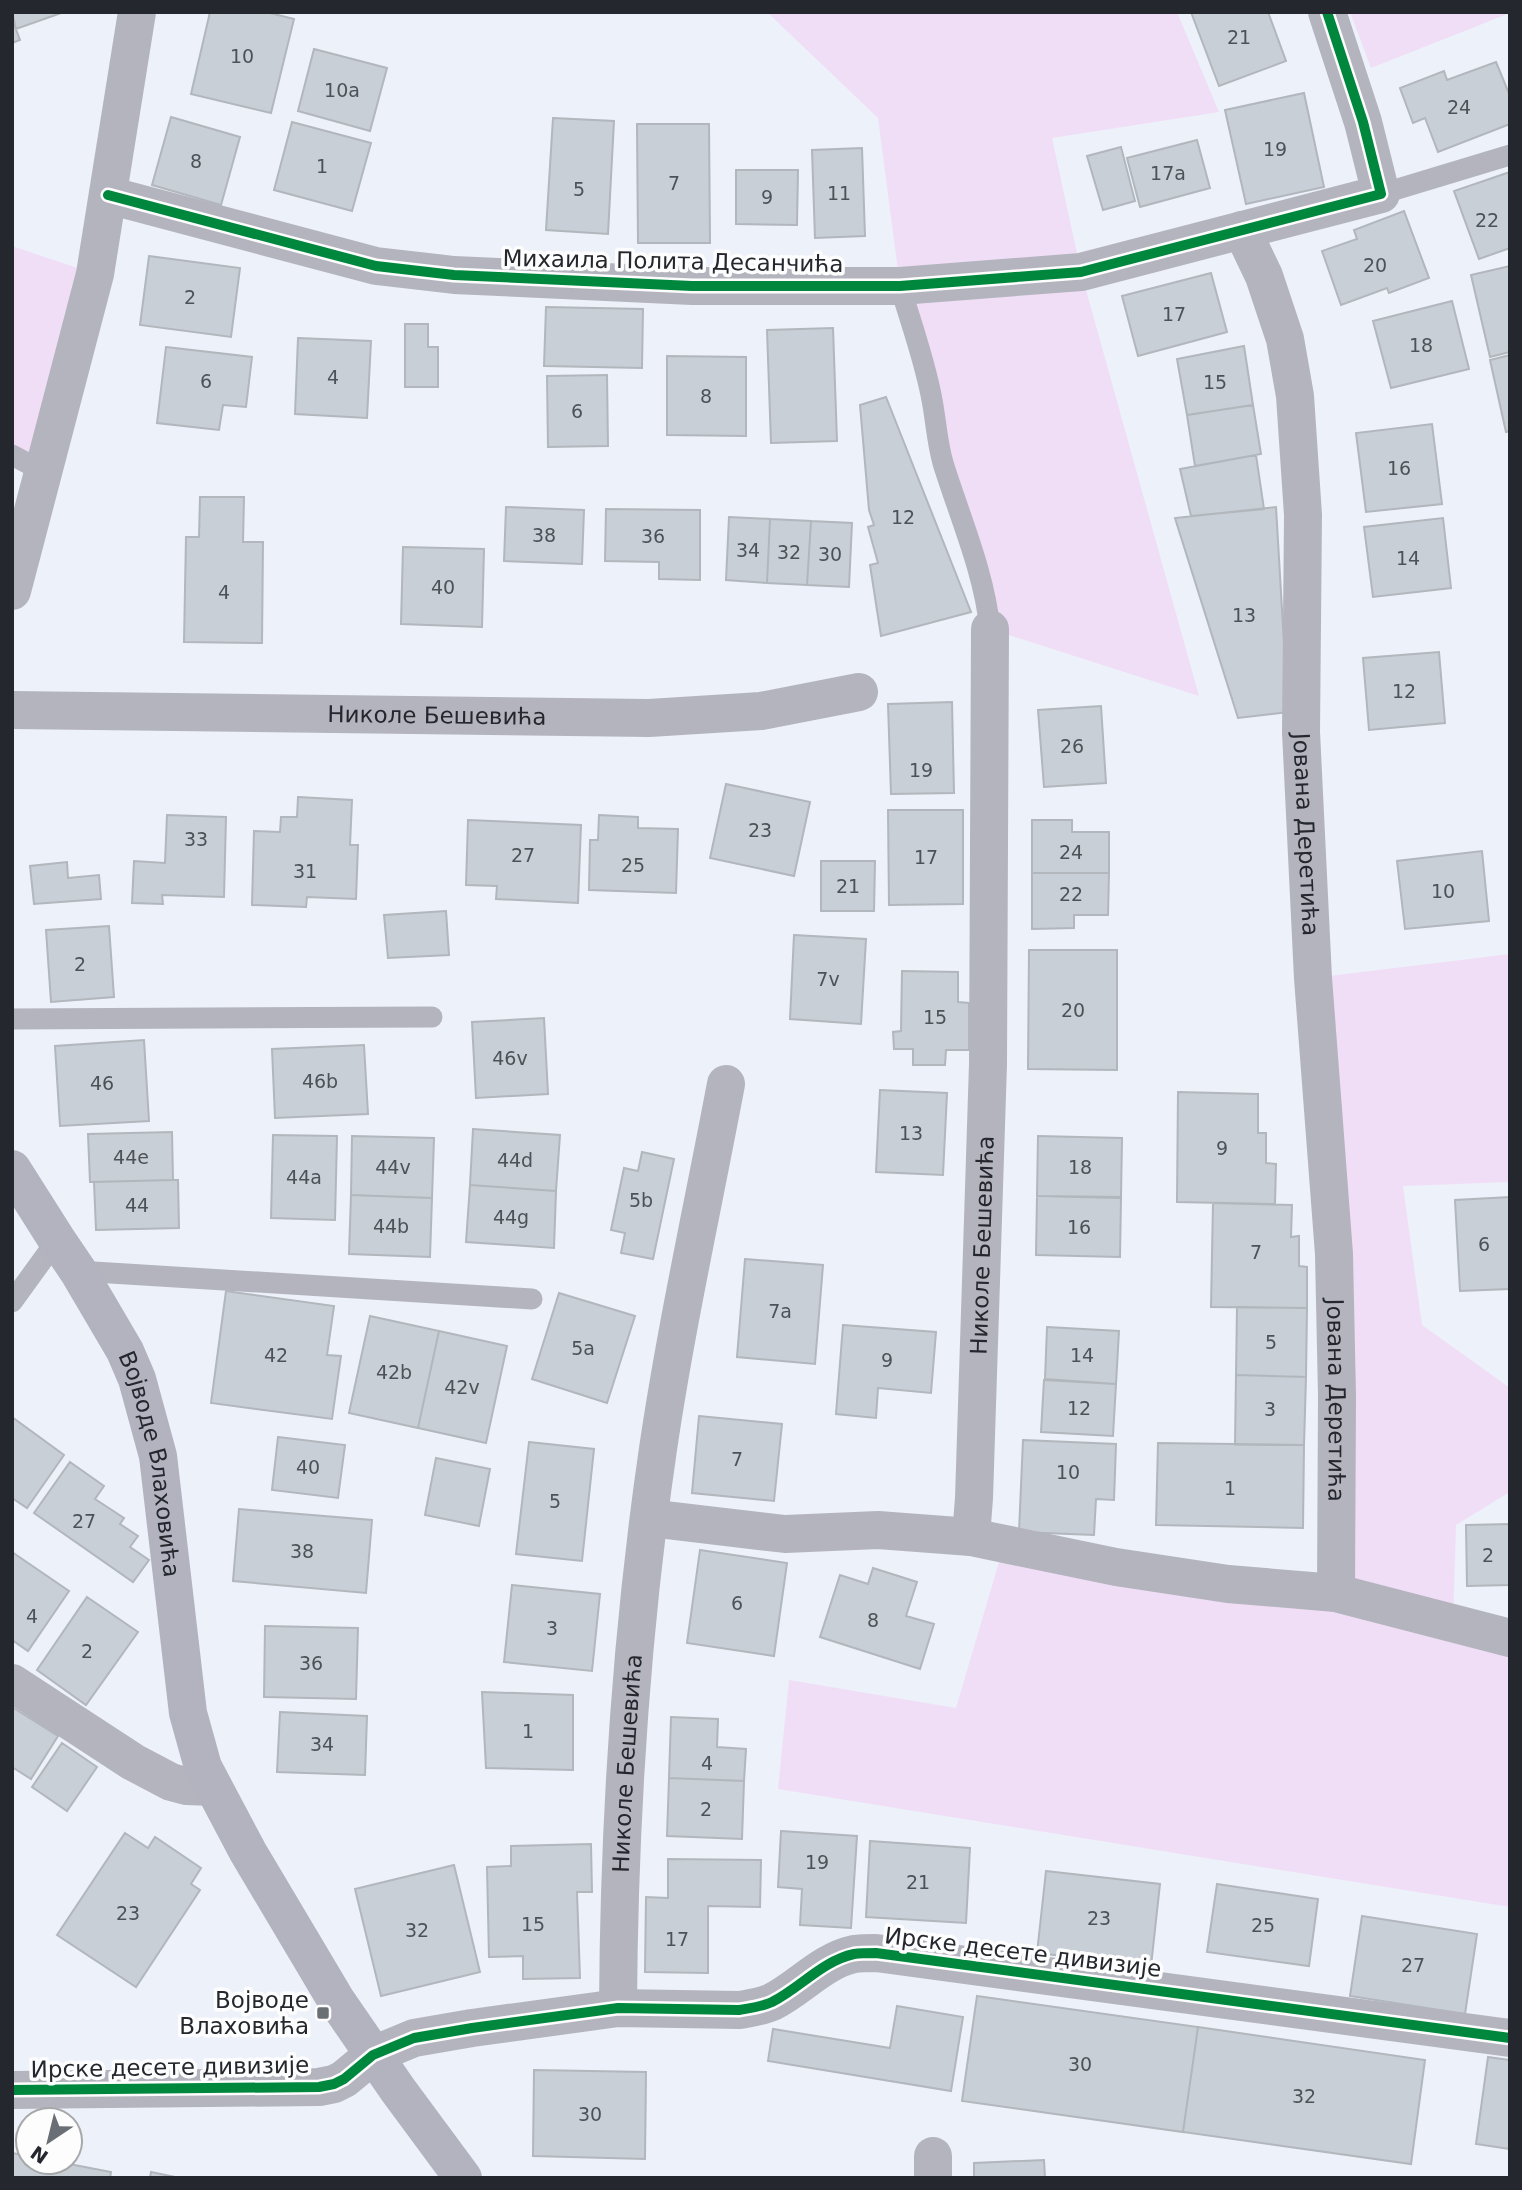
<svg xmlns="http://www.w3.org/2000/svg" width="1522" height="2190" viewBox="0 0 1522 2190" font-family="'DejaVu Sans',sans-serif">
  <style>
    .green { fill: #f0def7 }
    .building { fill: #c9cfd6; stroke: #b1b7bc; stroke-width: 2 }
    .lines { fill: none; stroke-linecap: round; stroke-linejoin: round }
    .lane { stroke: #b4b4be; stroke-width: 21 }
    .street { stroke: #b4b4be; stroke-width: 38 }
    .secondary { stroke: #b2b3be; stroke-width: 38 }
    .cycleway-casing { stroke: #fdfdfd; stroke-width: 15 }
    .cycleway { stroke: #00873e; stroke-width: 10 }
    .poi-dot { fill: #6a6e75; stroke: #fdfdfd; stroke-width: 2.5 }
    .labels { text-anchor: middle; stroke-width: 7; stroke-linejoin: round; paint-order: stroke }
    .number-label { font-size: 19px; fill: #4d5258 }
    .street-label { font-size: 23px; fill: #24282e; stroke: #fdfdfd }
    .poi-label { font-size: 23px; fill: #24282e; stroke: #fdfdfd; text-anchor: end }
  </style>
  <rect width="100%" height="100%" fill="#edf1fa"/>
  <path class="green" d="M767 12H1177L1219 112 1052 138 1081 272 1199 696 990 629 900 286 878 118Z
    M1350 12H1510V13L1371 68Z
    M12 246 95 274 42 471 12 451Z
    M1510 954V1182L1403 1186 1422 1325 1510 1388V1480L1508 1493 1456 1525 1453 1623 1510 1638V1907L778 1789 789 1680 956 1708 1004 1545 1336 1593 1313 978Z"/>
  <path class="building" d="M12 12H64L16 29Z
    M210 12H266L294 19 271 113 191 94Z
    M1191 12H1268L1286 61 1219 86Z
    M12 19 20 40 12 43Z
    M314 49 387 68 370 131 298 111Z
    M1496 62 1510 96V124L1438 152 1425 118 1413 123 1400 88 1444 71 1447 80Z
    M1304 93 1324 187 1246 204 1225 110Z
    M171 117 240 137 221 205 152 185Z
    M553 118 614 121 608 234 546 230Z
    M292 122 371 143 352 211 274 190Z
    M637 124H709L710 243H638Z
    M1197 140 1210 188 1140 207 1127 158Z
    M1121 147 1135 201 1103 210 1087 156Z
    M862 148 865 236 815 238 812 150Z
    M736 170H798L797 225 736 224Z
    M1510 172V248L1479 259 1454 191Z
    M1404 211 1429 278 1389 293 1387 288 1341 305 1322 251 1357 239 1354 230Z
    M149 256 240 268 231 337 140 325Z
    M1510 266V352L1490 357 1471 275Z
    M1211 273 1227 332 1138 356 1122 296Z
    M1452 301 1469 369 1391 388 1373 321Z
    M546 307 643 309 642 368 544 366Z
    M405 324H428V347H438V387H405Z
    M833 328 837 441 771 443 767 330Z
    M298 338 371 341 367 418 295 414Z
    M1244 346 1253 405 1187 415 1177 359Z
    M166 347 252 357 246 407 223 405 219 430 157 423Z
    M1510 355V431L1506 432 1490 360Z
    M667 356 746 357V436L667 435Z
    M607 375 608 446 548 447 547 376Z
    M886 397 971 612 881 636 870 565 878 563 868 527 874 525 869 510 860 405Z
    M1253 405 1261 454 1195 466 1187 415Z
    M1432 424 1442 504 1366 512 1356 433Z
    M1256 455 1264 509 1191 516 1180 469Z
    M200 497H244L243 542H263L262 643 184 642 186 537H199Z
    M506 507 584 510 582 564 504 561Z
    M1276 507 1288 712 1238 718 1175 518Z
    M606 509 700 510V580L659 579V562L605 561Z
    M729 517 770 519 767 583 726 580Z
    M1443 518 1451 588 1373 597 1364 527Z
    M770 519 811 521 807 585 767 583Z
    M811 521 852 523 849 587 807 585Z
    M403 547 484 549 482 627 401 624Z
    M1439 652 1445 723 1369 730 1363 658Z
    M952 702 954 793 891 794 888 704Z
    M1101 706 1106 783 1044 787 1038 710Z
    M726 784 810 802 794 876 710 858Z
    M298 797 352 800 350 845H358L356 899 307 897 306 907 252 905 254 831 280 832 281 817H297Z
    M888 810H963V904L889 905Z
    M167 815 226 817 224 897 162 895 163 904 132 903 134 861 165 863Z
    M599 815 638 817V828L678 829 676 893 589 890 590 840H598Z
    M468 820 581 825 578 903 496 899 497 886 466 885Z
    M1032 820H1072V832H1109V873H1032Z
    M1482 851 1489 921 1405 929 1397 861Z
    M821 861H875L874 911H821Z
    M67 862 68 878 99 875 101 899 34 904 30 866Z
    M1032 873H1109L1108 915H1074V928L1032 929Z
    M446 911 449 955 388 958 384 915Z
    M109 926 114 997 51 1002 46 930Z
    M794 935 866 939 861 1024 790 1019Z
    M1029 950H1117V1070L1028 1069Z
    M902 971 958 972V1002L969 1003V1050H946L945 1065H913V1049H894L893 1032 901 1031Z
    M544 1018 548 1094 476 1098 472 1022Z
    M144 1040 149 1121 60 1126 55 1046Z
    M364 1045 368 1114 275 1118 272 1049Z
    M880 1090 947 1093 943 1175 876 1172Z
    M1178 1092 1258 1094V1133H1266V1163L1276 1164 1275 1204 1177 1202Z
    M473 1129 560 1135 556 1191 470 1185Z
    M172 1132 173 1180 90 1182 88 1134Z
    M273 1135 337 1136 335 1220 271 1218Z
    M352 1136 434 1138 432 1198 351 1195Z
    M1038 1136 1122 1138 1121 1197 1037 1196Z
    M642 1152 674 1159 653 1259 621 1253 625 1233 611 1230 624 1168 638 1171Z
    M173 1180H178L179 1228 96 1230 94 1182Z
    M470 1185 556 1191 554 1248 466 1242Z
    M351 1195 432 1198 430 1257 349 1254Z
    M1037 1196 1121 1198 1120 1257 1036 1255Z
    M1510 1197V1289L1460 1291 1455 1200Z
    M1213 1203 1292 1205 1291 1237 1299 1236V1266L1307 1267V1308L1211 1307Z
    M745 1259 823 1265 815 1364 737 1357Z
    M226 1291 334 1306 327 1355 341 1356 332 1419 211 1403Z
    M559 1293 635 1316 607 1403 532 1379Z
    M1237 1307 1307 1308 1306 1377 1236 1375Z
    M370 1316 439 1331 418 1428 349 1413Z
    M843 1325 936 1332 931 1393 878 1388 876 1418 836 1414Z
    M1047 1327 1119 1331 1116 1384 1045 1379Z
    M439 1331 507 1346 486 1443 418 1428Z
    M1236 1375 1306 1377 1304 1445H1235Z
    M1044 1380 1116 1384 1113 1436 1041 1432Z
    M699 1416 782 1424 774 1501 692 1493Z
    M12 1417 64 1455 27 1508 12 1498Z
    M278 1437 345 1445 338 1498 272 1490Z
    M1023 1440 1116 1444 1114 1500 1096 1499 1094 1535 1019 1532Z
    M529 1442 594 1449 582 1561 516 1554Z
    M1158 1443 1304 1445 1303 1528 1156 1525Z
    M436 1458 490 1469 479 1526 425 1515Z
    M70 1462 104 1486 95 1499 124 1518 120 1524 138 1536 130 1547 149 1560 133 1582 34 1513Z
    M239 1509 372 1520 366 1593 233 1581Z
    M1510 1524V1585L1467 1586 1466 1525Z
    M700 1550 787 1563 774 1656 687 1643Z
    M12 1552 69 1591 28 1651 12 1640Z
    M873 1568 917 1582 906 1616 934 1624 920 1669 820 1637 840 1575 868 1584Z
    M512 1585 600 1594 592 1671 504 1662Z
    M87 1597 138 1632 86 1705 37 1670Z
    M265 1626 358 1628 356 1699 264 1697Z
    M482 1692 573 1695V1770L486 1768Z
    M12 1707 58 1736 31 1779 12 1767Z
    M280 1712 367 1716 365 1775 277 1772Z
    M671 1717 718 1719 717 1747 746 1749 744 1781 669 1778Z
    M62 1743 97 1767 67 1811 32 1787Z
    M669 1778 744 1781 742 1839 667 1836Z
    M781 1831 857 1836 851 1928 800 1925 802 1889 778 1887Z
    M125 1833 148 1848 155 1837 201 1868 191 1884 200 1890 136 1987 57 1935Z
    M870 1841 970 1848 966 1923 866 1917Z
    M591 1844 592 1892H577L580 1978 523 1979V1956L489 1957 487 1867 511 1866V1846Z
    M668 1859 761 1860 760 1907 708 1906V1973L645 1972 646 1897 668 1898Z
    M454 1865 480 1972 381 1996 355 1889Z
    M1046 1871 1160 1884 1151 1966 1037 1953Z
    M1217 1884 1318 1899 1309 1966 1207 1952Z
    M1362 1916 1477 1934 1465 2014 1350 1996Z
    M977 1996 1198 2027 1183 2132 962 2101Z
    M897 2006 963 2017 951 2091 768 2061 773 2029 890 2048Z
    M1198 2027 1425 2060 1411 2164 1183 2132Z
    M1488 2057 1510 2060V2149L1476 2144Z
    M534 2070 646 2072 645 2159 533 2156Z
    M12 2153 28 2156V2162H59L111 2172 110 2178H12Z
    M1044 2160 1045 2178H974V2163Z
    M151 2172 180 2178H150Z"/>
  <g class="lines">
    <path class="lane" d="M1381 194 1510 155
      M900 286C911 323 925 361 932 400 936 421 937 442 943 463 960 518 984 571 990 629
      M12 455 42 471
      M12 1019 432 1017
      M78 1271 532 1299
      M12 1302 57 1240"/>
    <g class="street">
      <path d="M108 195 376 266 454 275 692 286H900L1081 272 1381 194 1363 122 1327 12"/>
      <path id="s1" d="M1242 230 1264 276 1285 339 1295 396 1303 515 1301 732 1313 978 1334 1254 1337 1396 1336 1593"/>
      <path d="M12 591 95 274 137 12"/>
      <path id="s2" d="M12 710 649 718 761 711 859 692"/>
      <path d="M649 1518 785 1534 878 1530 971 1537 1116 1567 1228 1584 1336 1593 1510 1638"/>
      <path id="s3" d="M971 1537 974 1498 988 1064 990 629"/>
      <path d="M12 1683 133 1762 171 1782 186 1786 213 1787"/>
      <path id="s4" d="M618 2008C619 1822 631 1634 658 1449 676 1327 703 1206 726 1084"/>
      <path d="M12 2090 319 2087 334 2084 344 2079 373 2055 414 2038 472 2028 618 2008 739 2010C751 2008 761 2007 772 2002 800 1988 822 1961 854 1954 861 1953 869 1953 876 1953L1510 2038"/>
      <path d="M933 2156V2178"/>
    </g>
    <path class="secondary" id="s5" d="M12 1169 57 1240 78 1271 125 1351 137 1379 158 1456 188 1713 203 1767 248 1852 336 2000 398 2090 463 2178"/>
    <g class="cycleway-casing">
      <path id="cycleway" d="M108 195 376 266 454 275 692 286H900L1081 272 1381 194 1363 122 1327 12
        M12 2090 319 2087 334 2084 344 2079 373 2055 414 2038 472 2028 618 2008 739 2010C751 2008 761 2007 772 2002 800 1988 822 1961 854 1954 861 1953 869 1953 876 1953L1510 2038"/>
    </g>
    <use href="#cycleway" class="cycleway"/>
  </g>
  <rect class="poi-dot" x="316" y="2006" width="14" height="14" rx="3.5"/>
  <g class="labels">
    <g class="number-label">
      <text x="1239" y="44">21</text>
      <text x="242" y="63">10</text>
      <text x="342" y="97">10a</text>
      <text x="1459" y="114">24</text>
      <text x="1275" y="156">19</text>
      <text x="196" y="168">8</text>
      <text x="322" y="173">1</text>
      <text x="1168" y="180">17a</text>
      <text x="674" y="190">7</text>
      <text x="579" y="196">5</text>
      <text x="839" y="200">11</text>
      <text x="767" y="204">9</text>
      <text x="1487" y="227">22</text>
      <text x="1375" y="272">20</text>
      <text x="190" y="304">2</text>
      <text x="1174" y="321">17</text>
      <text x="1421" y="352">18</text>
      <text x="333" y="384">4</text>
      <text x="206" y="388">6</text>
      <text x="1215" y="389">15</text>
      <text x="706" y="403">8</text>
      <text x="577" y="418">6</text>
      <text x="1399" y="475">16</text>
      <text x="903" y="524">12</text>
      <text x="544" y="542">38</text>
      <text x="653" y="543">36</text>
      <text x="748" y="557">34</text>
      <text x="789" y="559">32</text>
      <text x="830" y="561">30</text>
      <text x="1408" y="565">14</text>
      <text x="443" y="594">40</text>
      <text x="224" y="599">4</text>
      <text x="1244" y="622">13</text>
      <text x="1404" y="698">12</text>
      <text x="1072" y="753">26</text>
      <text x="921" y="777">19</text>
      <text x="760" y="837">23</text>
      <text x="196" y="846">33</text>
      <text x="1071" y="859">24</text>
      <text x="523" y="862">27</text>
      <text x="926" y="864">17</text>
      <text x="633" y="872">25</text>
      <text x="305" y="878">31</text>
      <text x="848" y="893">21</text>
      <text x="1443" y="898">10</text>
      <text x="1071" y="901">22</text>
      <text x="80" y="971">2</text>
      <text x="828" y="986">7v</text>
      <text x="1073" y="1017">20</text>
      <text x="935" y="1024">15</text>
      <text x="510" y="1065">46v</text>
      <text x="320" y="1088">46b</text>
      <text x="102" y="1090">46</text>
      <text x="911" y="1140">13</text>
      <text x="1222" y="1155">9</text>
      <text x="131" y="1164">44e</text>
      <text x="515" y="1167">44d</text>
      <text x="393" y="1174">44v</text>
      <text x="1080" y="1174">18</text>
      <text x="304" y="1184">44a</text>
      <text x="641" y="1207">5b</text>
      <text x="137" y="1212">44</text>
      <text x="511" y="1224">44g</text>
      <text x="391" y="1233">44b</text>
      <text x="1079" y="1234">16</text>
      <text x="1484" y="1251">6</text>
      <text x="1256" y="1259">7</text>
      <text x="780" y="1318">7a</text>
      <text x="1271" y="1349">5</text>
      <text x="583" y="1355">5a</text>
      <text x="276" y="1362">42</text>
      <text x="1082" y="1362">14</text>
      <text x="887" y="1367">9</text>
      <text x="394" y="1379">42b</text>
      <text x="462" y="1394">42v</text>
      <text x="1079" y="1415">12</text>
      <text x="1270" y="1416">3</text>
      <text x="737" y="1466">7</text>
      <text x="308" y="1474">40</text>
      <text x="1068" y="1479">10</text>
      <text x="1230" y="1495">1</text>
      <text x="555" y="1508">5</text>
      <text x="84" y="1528">27</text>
      <text x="302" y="1558">38</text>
      <text x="1488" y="1562">2</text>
      <text x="737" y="1610">6</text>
      <text x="32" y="1623">4</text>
      <text x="873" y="1627">8</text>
      <text x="552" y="1635">3</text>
      <text x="87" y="1658">2</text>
      <text x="311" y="1670">36</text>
      <text x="528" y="1738">1</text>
      <text x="322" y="1751">34</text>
      <text x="707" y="1770">4</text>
      <text x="706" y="1816">2</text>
      <text x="817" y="1869">19</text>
      <text x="918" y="1889">21</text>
      <text x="128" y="1920">23</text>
      <text x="1099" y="1925">23</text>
      <text x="533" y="1931">15</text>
      <text x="1263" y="1932">25</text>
      <text x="417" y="1937">32</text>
      <text x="677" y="1946">17</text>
      <text x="1413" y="1972">27</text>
      <text x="1080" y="2071">30</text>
      <text x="1304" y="2103">32</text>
      <text x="590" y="2121">30</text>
    </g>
    <g class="street-label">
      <text transform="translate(673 261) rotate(1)" y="8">Михаила Полита Десанчића</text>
      <text dy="8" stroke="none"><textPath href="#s2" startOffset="425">Николе Бешевића</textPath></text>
      <text dy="8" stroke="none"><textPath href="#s1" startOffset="614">Јована Деретића</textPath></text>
      <text dy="8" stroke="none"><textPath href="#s3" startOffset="292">Николе Бешевића</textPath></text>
      <text dy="8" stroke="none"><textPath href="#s1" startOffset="1181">Јована Деретића</textPath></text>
      <text dy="8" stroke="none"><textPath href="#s5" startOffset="331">Војводе Влаховића</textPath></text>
      <text dy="8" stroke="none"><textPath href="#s4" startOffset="245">Николе Бешевића</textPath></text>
      <text transform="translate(1023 1952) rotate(7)" y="8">Ирске десете дивизије</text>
      <text transform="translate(170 2067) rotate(-1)" y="8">Ирске десете дивизије</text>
    </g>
    <g class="poi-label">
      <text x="309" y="2008">Војводе<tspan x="309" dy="26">Влаховића</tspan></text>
    </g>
  </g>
  <rect width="1522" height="2190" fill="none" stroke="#24282e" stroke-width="28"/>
  <g transform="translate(49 2141) rotate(215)"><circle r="33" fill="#fdfdfd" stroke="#a6a8aa" stroke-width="2"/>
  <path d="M0-5L12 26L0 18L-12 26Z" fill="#6a6e75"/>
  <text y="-10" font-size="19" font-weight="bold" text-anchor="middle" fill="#24282e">N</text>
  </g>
</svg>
